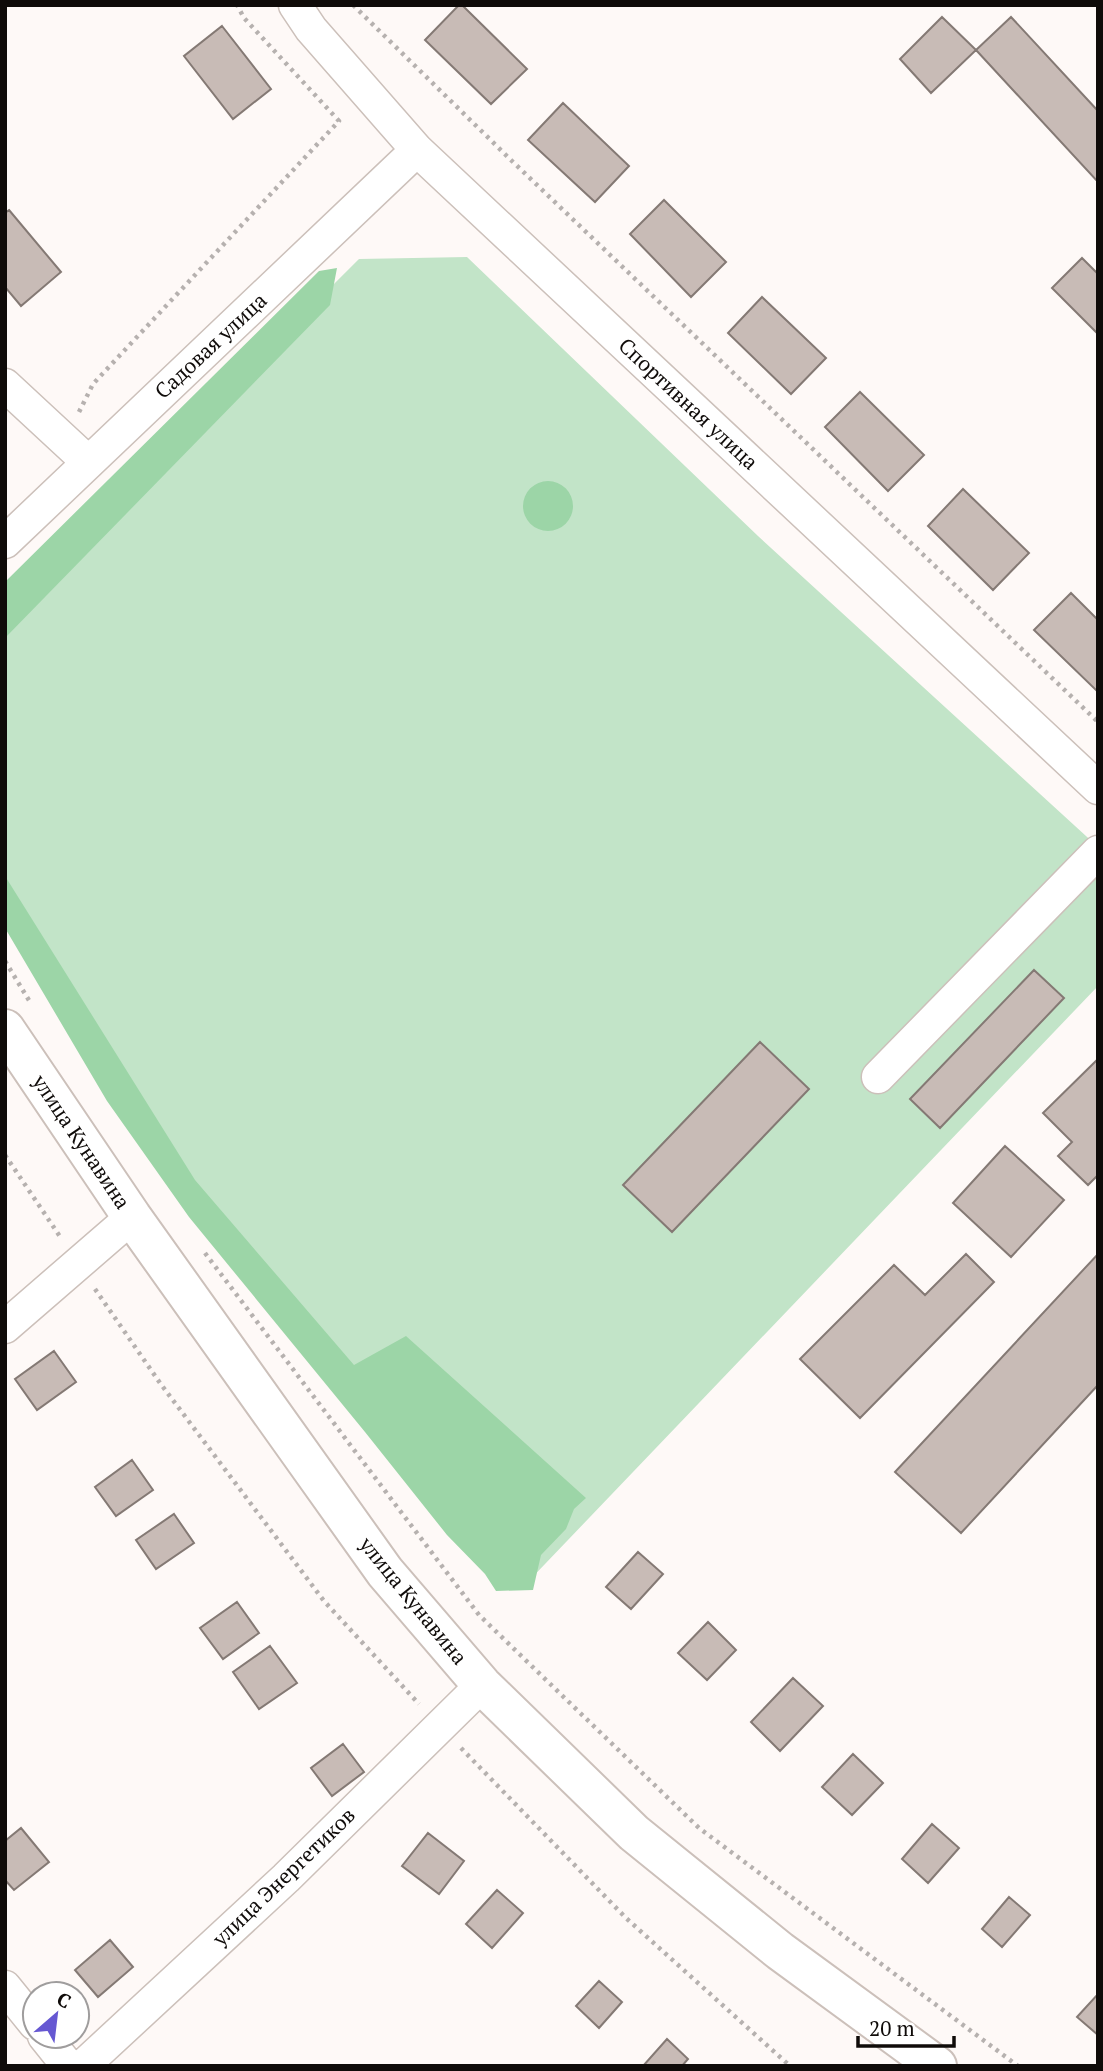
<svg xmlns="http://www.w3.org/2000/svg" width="1103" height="2071" viewBox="0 0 1103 2071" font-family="'PT Serif',serif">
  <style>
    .green { fill: #c2e4c8 }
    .forest { fill: #9cd5a7 }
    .building { fill: #c8bbb6; stroke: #847974; stroke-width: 2 }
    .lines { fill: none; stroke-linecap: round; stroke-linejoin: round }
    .minor-casing { stroke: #ccc0ba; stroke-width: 35 }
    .major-casing { stroke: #ccc0ba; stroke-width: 42 }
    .path { stroke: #b6b1af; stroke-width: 4.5; stroke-dasharray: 3.5 5; stroke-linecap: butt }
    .minor { stroke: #fff; stroke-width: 32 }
    .major { stroke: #fff; stroke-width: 38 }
    .labels { text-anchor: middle; stroke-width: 5; stroke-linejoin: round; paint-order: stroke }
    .street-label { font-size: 21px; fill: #0f0b09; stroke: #fff }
  </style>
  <rect width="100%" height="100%" fill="#fef9f7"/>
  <path class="green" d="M467 257 758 536 1098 847V986L523 1587 167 1180 5 927V612L359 259Z"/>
  <path class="forest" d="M337 268 330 305 5 638V582L319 271Z
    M523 506a25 25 0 1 1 50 0a25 25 0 1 1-50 0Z
    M5 876 195 1180 354 1365 406 1336 586 1498 574 1509 566 1529 541 1555 533 1590 496 1591 485 1574 447 1535 365 1432 189 1217 107 1101 5 928Z"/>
  <path class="building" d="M459 5H462L527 69 491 104 425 40Z
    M942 17 976 50 931 93 900 59Z
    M1011 17 1098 111V182L976 50Z
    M222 26 271 89 233 119 184 56Z
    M563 103 629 166 595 202 528 140Z
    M664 200 726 262 691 297 630 234Z
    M9 210 61 272 21 306 5 287V213Z
    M1082 258 1098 274V334L1052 288Z
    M762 297 826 358 791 394 728 333Z
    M860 392 924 455 888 491 825 427Z
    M963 489 1029 553 993 590 928 526Z
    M1071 593 1098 620V692L1034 630Z
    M1034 970 1064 998 940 1128 910 1099Z
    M760 1042 809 1089 672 1232 623 1185Z
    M1098 1059V1175L1088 1185 1058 1156 1072 1142 1043 1113Z
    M1005 1146 1064 1200 1011 1257 953 1203Z
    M966 1254 994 1282 860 1418 800 1359 894 1265 925 1295Z
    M1098 1254V1385L961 1533 895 1472Z
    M54 1351 76 1382 37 1410 15 1379Z
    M132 1460 153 1490 116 1516 95 1487Z
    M174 1514 194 1543 156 1569 136 1540Z
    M638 1552 663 1574 631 1609 606 1587Z
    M237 1602 259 1633 223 1659 200 1628Z
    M708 1622 736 1650 707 1680 678 1653Z
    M270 1646 297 1683 259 1709 233 1672Z
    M793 1678 823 1706 780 1751 751 1722Z
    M343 1744 364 1772 332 1796 311 1768Z
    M853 1754 883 1783 852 1815 822 1787Z
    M932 1824 959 1848 928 1883 902 1859Z
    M21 1828 49 1862 14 1890 5 1880V1841Z
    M428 1833 464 1861 439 1894 402 1866Z
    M497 1890 523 1913 492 1948 466 1924Z
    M1009 1897 1030 1915 1002 1947 982 1929Z
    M110 1940 133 1967 98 1997 75 1970Z
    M599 1981 622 2002 599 2028 576 2006Z
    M1098 1994V2035L1077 2017Z
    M667 2039 688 2059 682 2066H643Z"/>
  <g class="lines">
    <g class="minor-casing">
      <path id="minor" d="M295 5 311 29 417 150 1098 788
        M5 385 88 462
        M5 542 417 150
        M878 1077 1098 852
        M5 1327 132 1217
        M5 1987 35 2024
        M44 2036 68 2066
        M83 2066 286 1878 482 1685"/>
    </g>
    <g class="major-casing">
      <path id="major" d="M5 1029 132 1217 385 1572 482 1685 634 1833 780 1951 937 2066"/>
    </g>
    <path class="path" d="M353 5 513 162 1098 722
      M79 412 93 384 339 121 244 18 237 5
      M5 961 30 1002
      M5 1155 61 1238
      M205 1253 479 1615 699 1828 1018 2066
      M95 1289 160 1383 324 1601 419 1704
      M461 1748 626 1918 790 2066"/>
    <use href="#minor" class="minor"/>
    <use href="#major" class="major"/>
  </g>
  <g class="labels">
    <g class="street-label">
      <text transform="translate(211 346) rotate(-43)" y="7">Садовая улица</text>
      <text transform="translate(688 404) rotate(43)" y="7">Спортивная улица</text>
      <text transform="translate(81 1142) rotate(56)" y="7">улица Кунавина</text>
      <text transform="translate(413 1601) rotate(51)" y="7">улица Кунавина</text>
      <text transform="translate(284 1877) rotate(-44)" y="7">улица Энергетиков</text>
    </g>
  </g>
  <rect width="1103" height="2071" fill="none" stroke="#0f0b09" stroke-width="14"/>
  <g transform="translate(56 2015) rotate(28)"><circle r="33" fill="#ffffff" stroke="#9f9d9d" stroke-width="2"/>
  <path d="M0-5L12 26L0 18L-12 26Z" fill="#6658d2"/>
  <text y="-10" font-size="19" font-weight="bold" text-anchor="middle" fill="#0f0b09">С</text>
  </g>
  <path d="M858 2036v10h96v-10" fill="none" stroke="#0f0b09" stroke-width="3.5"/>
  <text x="869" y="2036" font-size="21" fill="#0f0b09" stroke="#ffffff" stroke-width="5" paint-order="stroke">20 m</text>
</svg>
